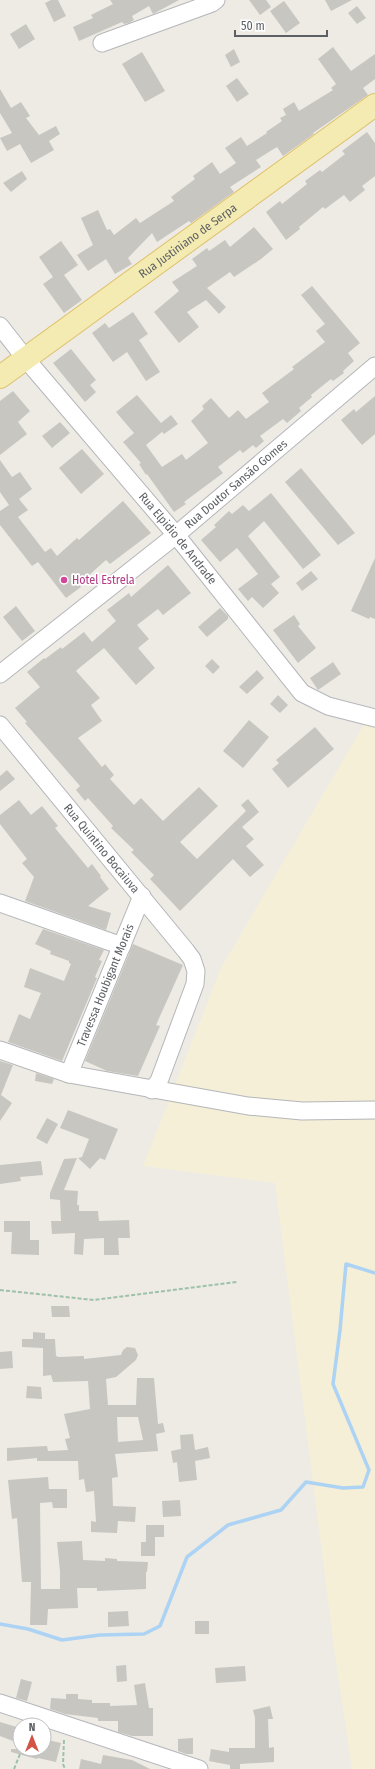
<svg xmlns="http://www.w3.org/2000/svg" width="375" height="1769" viewBox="0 0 375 1769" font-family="'Fira Sans Condensed',sans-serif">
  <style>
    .sand { fill: #f5efd7 }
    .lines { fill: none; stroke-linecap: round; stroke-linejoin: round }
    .stream { stroke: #add3f4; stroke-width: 3.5 }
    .building { fill: #c8c6c1; fill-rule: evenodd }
    .minor-casing { stroke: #b5b6ba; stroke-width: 19 }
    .major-casing { stroke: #dfc16b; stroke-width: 24 }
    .path { stroke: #9ec1a9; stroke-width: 2; stroke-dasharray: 4 2; stroke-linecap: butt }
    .minor { stroke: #fff; stroke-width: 17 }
    .major { stroke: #f4ebb2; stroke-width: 22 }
    .hotel-dot { fill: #d1479c; stroke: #fff; stroke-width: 1.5 }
    .labels { text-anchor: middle; stroke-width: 3.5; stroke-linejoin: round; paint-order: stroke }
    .street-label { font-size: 12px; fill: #5c5f63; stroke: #fff }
    .hotel-label { font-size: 12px; fill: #b23c85; stroke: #fff; text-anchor: start }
  </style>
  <rect width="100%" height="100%" fill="#edebe4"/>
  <path class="sand" d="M375 706V1769H352L335 1655 275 1183 143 1166 221 968Z"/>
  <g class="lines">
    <path class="stream" d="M0 1624 28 1629 62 1640 100 1635 144 1634 160 1626 187 1557 228 1525 281 1510 306 1482 343 1488 363 1487 369 1470 333 1384 340 1330 346 1264 375 1273"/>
  </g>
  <path class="building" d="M51 0H58L66 16 54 22 45 3Z
    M110 0H179L153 14 149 6 132 16 134 20 129 23 124 24 122 22 79 41 73 27 93 18 91 15 113 4Z
    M249 0H266L271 7 260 15Z
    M325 0H352L331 11Z
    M284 1 300 23 286 33 270 11Z
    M357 6 366 18 357 24 348 13Z
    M26 24 35 39 19 49 10 34Z
    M333 47 351 71 375 54V79L363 88 368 95 313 133 314 134 283 156 277 147 256 160 261 167 230 187 234 192 191 223 189 221 157 242 152 233 128 258 132 264 115 274 106 259 88 271 77 255 93 245 81 218 98 210 107 230 110 229 114 235 136 218 140 223 174 201 171 197 195 179 193 176 212 162 220 174 236 163 225 148 241 137 247 146 267 133 266 132 282 121 280 118 286 115 283 109 294 102 299 111 333 90 331 88 336 84 318 59Z
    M234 49 240 62 231 67 225 55Z
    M142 52 165 91 145 102 122 64Z
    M237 78 249 94 237 102 226 86Z
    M0 89 11 108 21 102 30 116 26 118 39 135 56 126 60 134 49 141 54 150 31 163 20 144 7 151 0 138 12 133 0 113Z
    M367 132 375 143V176L362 186 365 190 350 202 344 195 325 209 323 207 299 227 300 229 286 240 266 212 280 201 282 204 307 184 305 181 320 170 322 172 345 154 342 151Z
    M22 171 27 179 11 192 3 183Z
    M254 227 273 249 261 259 234 277 230 272 207 288 226 307 219 314 206 300 187 312 199 327 179 343 154 312 179 291 172 282 197 266 192 259 207 248 209 251 225 240 230 247Z
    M61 241 78 265 64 275 82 300 64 313 43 284 53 277 39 257Z
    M312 286 360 343 348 353 354 361 343 371 344 373 333 381 331 379 311 395 312 397 299 408 301 411 287 423 283 419 260 436 264 441 256 448 253 445 243 453 240 450 218 467 223 473 184 502 186 504 174 512 147 474 146 475 139 464 141 463 123 442 134 433 116 412 137 395 161 423 171 415 178 424 164 434 162 432 146 445 162 467 182 454 186 460 208 443 191 421 204 409 202 406 211 398 229 418 238 410 246 419 269 402 262 393 294 369 292 367 325 342 316 331 325 324 301 295Z
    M133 312 148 334 139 340 160 372 146 381 127 352 113 362 92 333 105 323 109 328Z
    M71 349 96 380 90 385 96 392 85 402 53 363Z
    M13 391 30 411 18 422 27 434 0 455V401Z
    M375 396V434L362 445 341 420 354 409 356 412Z
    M60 422 70 433 52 448 42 436Z
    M82 449 104 474 81 494 59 468Z
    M0 460 12 477 20 472 32 489 19 499 28 510 18 517 45 552 51 548 57 556 77 538 79 540 123 501 151 533 110 564 106 560 79 584 81 587 66 598 38 562 32 566 0 525V511L9 505 0 492Z
    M301 468 355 533 338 545 285 482Z
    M271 493 321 555 303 569 264 521 248 536 280 577 271 584 279 593 263 608 252 597 248 601 238 589 258 574 237 548 220 562 201 540 216 527 214 525 229 511 232 514 243 505 249 511Z
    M375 558V619L370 617 369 619 351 611Z
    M168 565 191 593 163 615 158 609 137 625 149 639 138 648 155 668 136 685 104 648 78 669 76 671 100 698 91 705 102 721 78 738 102 767 105 764 114 775 110 779 134 805 141 798 163 821 199 787 218 806 180 842 197 859 246 811 241 805 248 799 259 812 242 827 254 839 246 846 264 865 250 877 233 859 180 911 150 879 154 875 131 852 134 850 111 828 113 826 88 798 85 801 76 790 80 786 25 723 27 722 15 708 40 687 27 672 44 658 45 659 61 647 62 649 84 632 92 642 116 621 107 610 129 593 131 597Z
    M311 571 318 579 302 591 296 583Z
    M16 606 35 631 22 641 3 617Z
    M220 608 228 616V619L207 637 198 627Z
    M294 615 300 624 298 626 316 648 298 663 273 630Z
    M212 659 220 667 213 674 205 666Z
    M333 662 341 674 318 690 310 678Z
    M257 670 264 678 247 694 239 687Z
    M278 695 288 705 280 713 270 704Z
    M249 720 269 737 243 768 223 751Z
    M315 727 334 749 288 788 272 769 279 763 276 760Z
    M7 770 15 779 0 791V776Z
    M19 800 31 815 42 806 58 826 55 828 88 868 92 864 101 876 100 877 109 889 88 906 111 913 106 930 25 901 34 877 22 863 27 859 0 824V815Z
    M43 929 104 950 99 960 102 961 95 977 97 978 62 1061 8 1042 19 1014 30 1019 41 993 24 987 30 968 64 981 71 964 69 963V961L50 954 51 951 35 944Z
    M133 944 183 965 156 1025 160 1026 138 1076 107 1071 85 1061Z
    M0 1061 13 1065 1 1095 12 1103 0 1121Z
    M36 1073 54 1079 52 1084 35 1081Z
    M68 1110 118 1129 105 1160 100 1158 90 1169 78 1158 82 1157 89 1139 60 1128Z
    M47 1118 58 1124 47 1144 36 1138Z
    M77 1158 64 1190 78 1191 77 1205H79V1211H98L99 1221 129 1220 130 1238H118L119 1255H104V1238L84 1239 83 1255 74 1254 75 1233 52 1234 51 1221H61L60 1200 50 1199V1193L64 1159Z
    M41 1161 43 1175 20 1177 21 1181 0 1184V1165Z
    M4 1221H30V1240H39V1255L11 1254 12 1232H4Z
    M51 1306H69L70 1317H52Z
    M33 1332 45 1333V1339H55L56 1356 59 1357 84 1356V1359L121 1355 123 1350 127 1347 135 1348 138 1355 136 1360 116 1377 106 1379 108 1405H136L137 1378H154L158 1424 163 1423 165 1432 156 1434 158 1451 115 1454 118 1477 112 1478 113 1506 136 1507 135 1522 118 1521 117 1533 91 1532V1521L96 1522 94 1491 86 1492 84 1479 79 1480 78 1461H37V1458L7 1461V1448L47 1446 48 1451 68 1450 65 1439 70 1438 64 1414 90 1409 88 1381 53 1382 51 1375 43 1376V1348L22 1347V1339H33ZM117 1417H138L143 1440 118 1442Z
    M12 1351 13 1368 0 1369V1352Z
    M27 1386 41 1387 42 1399 26 1398Z
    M193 1434 195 1450 208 1447 210 1458 195 1461 197 1480 179 1482 177 1462 173 1463 171 1451 181 1449 180 1435Z
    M48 1477 49 1489H67V1508H53L52 1502 40 1503 41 1589H60V1571L57 1542 82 1541 83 1560 105 1561V1558L117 1559V1561L148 1562 147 1572H146V1589L97 1591V1588H77L78 1608 48 1609 47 1625H30L31 1582H22L17 1518 12 1519 8 1480Z
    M180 1500 181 1516 163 1517 162 1501Z
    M146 1525H164V1537H155V1556H141V1542H146Z
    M128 1611 129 1626 108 1627V1612Z
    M195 1621H209V1634H195Z
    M126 1665 127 1681 117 1682 116 1666Z
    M245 1666 246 1681 216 1683 215 1668Z
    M21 1679 32 1682 27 1701 16 1698Z
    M145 1683 149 1708H153V1736H132L118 1732V1721H98V1718L65 1714 50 1709 51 1698 66 1699V1694H78V1699L92 1700V1703H110V1706L137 1705 134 1685Z
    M270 1706 273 1719H268L269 1748 274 1747V1762L240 1764V1769H230V1765L209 1761 211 1749 229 1752V1748H255V1718L253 1710Z
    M0 1722 20 1728V1737L18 1743 0 1736Z
    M193 1738V1754H186L178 1751V1739Z
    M44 1739 61 1743 56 1762 38 1758 37 1759 11 1752V1749H44Z
    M103 1755 132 1760 150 1769H79L81 1759 101 1764Z"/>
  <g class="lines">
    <g class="minor-casing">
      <g id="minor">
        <path d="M102 43 212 3 216 0"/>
        <path id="s1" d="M0 326 25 358 176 535 302 693 328 706 375 718"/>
        <path id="s2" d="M0 674 176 535 375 366"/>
        <path id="s3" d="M0 725 186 951 192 959 196 971 195 984 159 1081 152 1090"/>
        <path d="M0 903 122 946"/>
        <path d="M0 1050 69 1074 248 1106 302 1111 375 1110"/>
        <path id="s4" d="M69 1074 142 896"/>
        <path d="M0 1703 199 1769"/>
      </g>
    </g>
    <g class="major-casing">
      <g id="major">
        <path id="s5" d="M0 377 375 105"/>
      </g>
    </g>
    <path class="path" d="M0 1290 94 1300 237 1282
      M64 1740 63 1764 65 1769
      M14 1769 22 1749"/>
    <use href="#minor" class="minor"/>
    <use href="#major" class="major"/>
  </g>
  <circle class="hotel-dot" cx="64" cy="580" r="4"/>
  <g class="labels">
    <g class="street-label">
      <text dy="4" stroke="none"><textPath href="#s5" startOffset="232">Rua Justiniano de Serpa</textPath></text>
      <text dy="4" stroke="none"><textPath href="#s2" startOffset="303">Rua Doutor Sansão Gomes</textPath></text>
      <text dy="4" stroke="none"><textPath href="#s1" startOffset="277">Rua Elpidio de Andrade</textPath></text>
      <text dy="4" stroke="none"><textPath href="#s3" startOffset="160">Rua Quintino Bocaiuva</textPath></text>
      <text dy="4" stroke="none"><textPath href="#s4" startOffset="96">Travessa Houbigant Morais</textPath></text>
    </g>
    <g class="hotel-label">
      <text x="72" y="584">Hotel Estrela</text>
    </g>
  </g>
  <g transform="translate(32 1737)"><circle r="19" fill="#ffffff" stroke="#bebfc1"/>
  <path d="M0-3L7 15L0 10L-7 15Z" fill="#d35345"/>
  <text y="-6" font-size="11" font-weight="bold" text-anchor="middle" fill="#5c5f63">N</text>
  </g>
  <path d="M235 30v6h92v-6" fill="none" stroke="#5c5f63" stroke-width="2"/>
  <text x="241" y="30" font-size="12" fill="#5c5f63" stroke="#ffffff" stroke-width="3" paint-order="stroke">50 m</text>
</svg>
